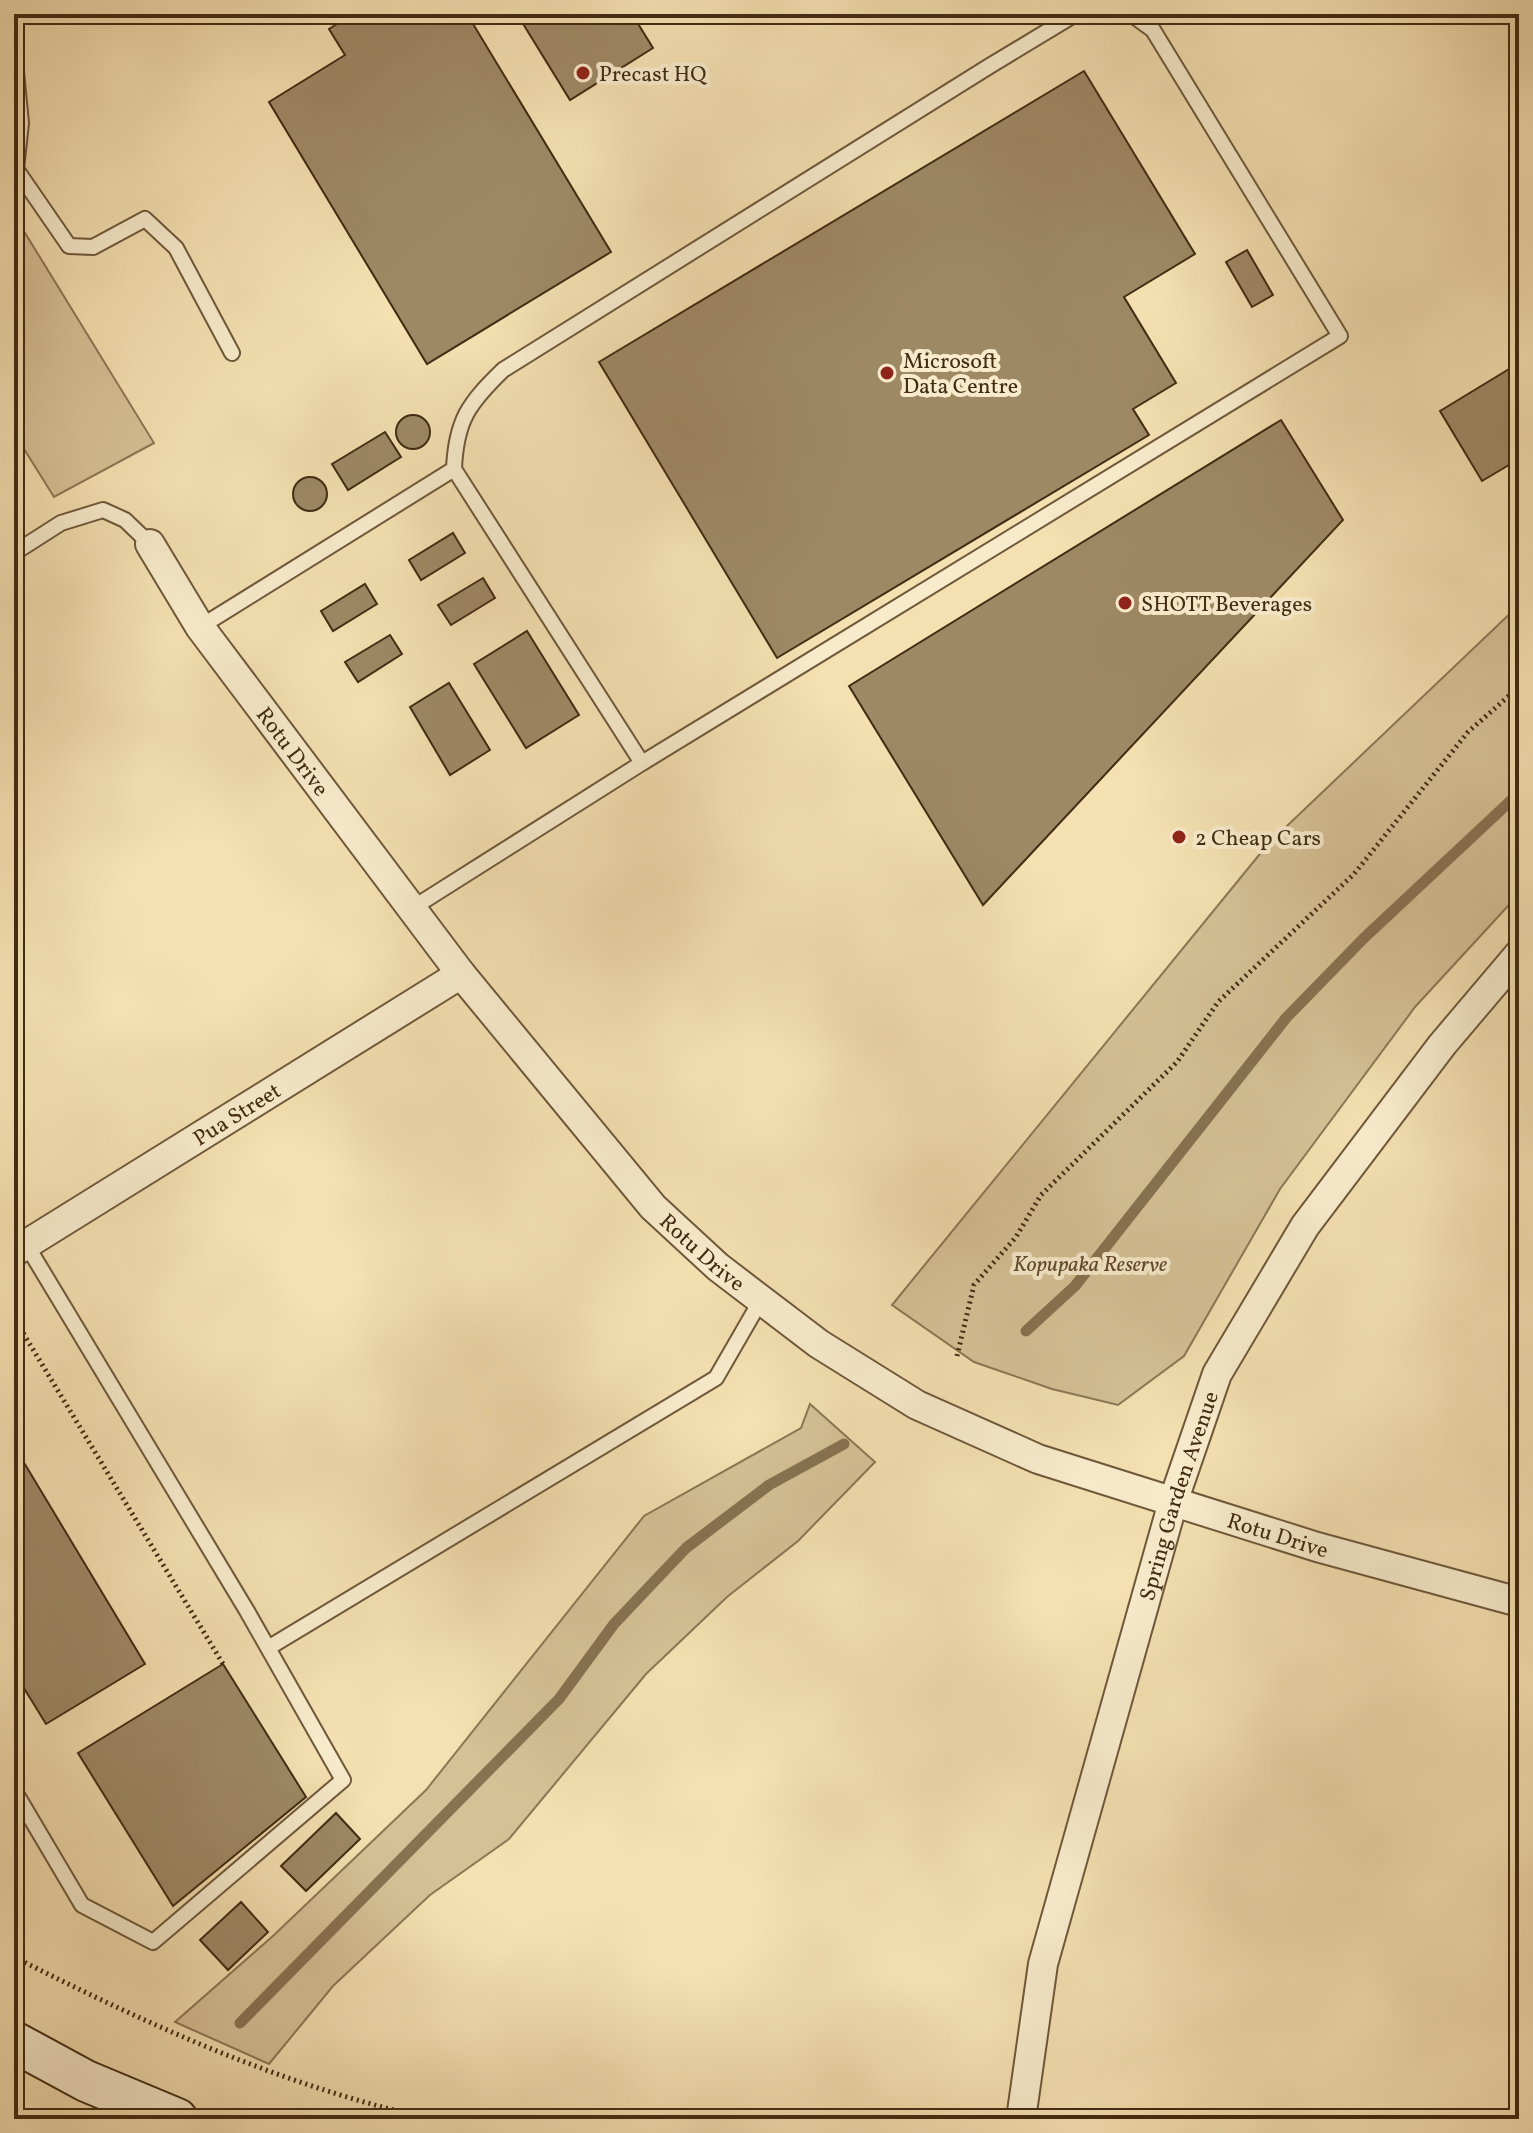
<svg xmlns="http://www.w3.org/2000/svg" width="1533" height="2133" viewBox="0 0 1533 2133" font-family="Vollkorn,serif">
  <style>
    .green { fill: #d6c196; stroke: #8c7654; stroke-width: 2 }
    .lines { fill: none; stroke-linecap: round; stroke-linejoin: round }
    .stream { stroke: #887251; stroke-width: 11 }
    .building { fill: #9e8965; stroke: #412b12; stroke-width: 2 }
    .service-casing { stroke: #6e583a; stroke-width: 18 }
    .minor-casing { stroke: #6e583a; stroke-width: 32 }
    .secondary-casing { stroke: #412b12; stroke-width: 44 }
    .path { stroke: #412b12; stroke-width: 5; stroke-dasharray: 2 4; stroke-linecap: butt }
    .service { stroke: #f8ebcc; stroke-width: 14 }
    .minor { stroke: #f8ebcc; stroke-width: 28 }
    .secondary { stroke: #f8ebcc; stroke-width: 40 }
    .poi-dot { fill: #8f2418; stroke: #f8ebcc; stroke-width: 3 }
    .labels { text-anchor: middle; stroke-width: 8; stroke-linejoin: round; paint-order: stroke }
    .poi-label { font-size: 22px; fill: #412b12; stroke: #f8ebcc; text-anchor: start }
    .street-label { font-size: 22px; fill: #412b12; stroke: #f8ebcc }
    .park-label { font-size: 22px; font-style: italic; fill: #5f492c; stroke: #f8ebcc }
  </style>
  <rect width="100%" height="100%" fill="#f4e0b1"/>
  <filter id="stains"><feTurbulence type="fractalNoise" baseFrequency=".0025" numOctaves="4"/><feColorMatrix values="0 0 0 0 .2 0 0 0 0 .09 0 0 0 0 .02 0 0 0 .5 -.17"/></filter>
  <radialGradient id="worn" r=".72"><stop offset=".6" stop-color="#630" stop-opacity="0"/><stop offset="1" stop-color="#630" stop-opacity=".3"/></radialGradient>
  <path class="green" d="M14 215 154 443 54 497 14 433Z
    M1519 605V894L1415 1007 1280 1189 1184 1356 1118 1405 1052 1389 974 1362 892 1305 1268 844Z
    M810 1404 875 1462 798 1541 727 1597 646 1674 509 1839 430 1895 333 1986 269 2064 175 2022 274 1935 426 1790 644 1516 801 1428Z"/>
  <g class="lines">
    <path class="stream" d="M1026 1331 1075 1286 1286 1018 1364 938 1519 793
      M240 2023 559 1699 614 1624 686 1548 769 1485 844 1444"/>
  </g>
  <path class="building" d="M353 14H467L611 252 427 364 269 102 345 55 329 29Z
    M517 14H632L653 48 570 100Z
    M1084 71 1195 254 1124 297 1176 383 1133 409 1149 435 777 658 599 362Z
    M1247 250 1273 295 1252 307 1226 262Z
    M1519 363V459L1482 481 1440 411Z
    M396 432a17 17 0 1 1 34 0a17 17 0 1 1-34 0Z
    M1281 420 1343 520 983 905 849 686Z
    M385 432 401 457 348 490 332 464Z
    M293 494a17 17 0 1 1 34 0a17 17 0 1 1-34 0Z
    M453 533 465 553 421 580 409 560Z
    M483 578 495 598 451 625 438 605Z
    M365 584 377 604 333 631 321 611Z
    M527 631 579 715 526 748 474 664Z
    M390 635 402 654 358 682 345 662Z
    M449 683 490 750 450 775 410 707Z
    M23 1461 145 1664 46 1724 14 1672V1467Z
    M223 1664 306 1797 173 1906 78 1753Z
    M336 1813 360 1839 306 1891 281 1866Z
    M241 1902 268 1932 228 1970 200 1940Z"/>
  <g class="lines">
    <g class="service-casing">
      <path id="service" d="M14 51 21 123 16 169 69 246 93 247 145 219 176 248 232 353
        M454 469C456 420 469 403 503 370L988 67 1074 15 1097 14
        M14 553 61 523 103 510 125 520 150 544
        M200 627 454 469 642 763 411 909
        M642 763 1340 336 1153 30 1131 14
        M268 1648 716 1378 761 1300
        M14 1790 82 1905 153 1942 343 1780 247 1611 26 1244"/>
    </g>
    <g class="minor-casing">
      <g id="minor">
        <path id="s1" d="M150 544 200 627 461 974 653 1207 718 1267 819 1344 917 1405 1038 1459 1317 1547 1519 1602"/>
        <path id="s2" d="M14 1252 461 974"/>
        <path id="s3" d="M1021 2119 1043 1964 1173 1502 1217 1374 1305 1226 1442 1045 1519 954"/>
      </g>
    </g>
    <g class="secondary-casing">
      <path id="secondary" d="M14 2042 86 2081 177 2119"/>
    </g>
    <path class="path" d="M14 1318 223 1664
      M957 1356 974 1285 1016 1237 1041 1195 1177 1062 1218 1002 1354 874 1468 732 1519 687
      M14 1957C151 2026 280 2085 431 2119"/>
    <use href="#service" class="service"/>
    <use href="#minor" class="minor"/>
    <use href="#secondary" class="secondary"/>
  </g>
  <g class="poi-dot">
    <circle cx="583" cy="73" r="8"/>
    <circle cx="887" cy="373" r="8"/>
    <circle cx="1125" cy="603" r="8"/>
    <circle cx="1179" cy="837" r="8"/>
  </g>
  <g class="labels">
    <g class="poi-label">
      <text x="599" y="81">Precast HQ</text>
      <text x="903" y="368">Microsoft<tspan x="903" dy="25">Data Centre</tspan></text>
      <text x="1141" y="611">SHOTT Beverages</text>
      <text x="1195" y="845">2 Cheap Cars</text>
    </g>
    <g class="street-label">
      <text dy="8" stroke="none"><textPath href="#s1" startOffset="252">Rotu Drive</textPath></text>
      <text dy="8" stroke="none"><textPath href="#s2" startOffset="262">Pua Street</textPath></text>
      <text dy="8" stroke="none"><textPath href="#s1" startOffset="900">Rotu Drive</textPath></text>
      <text dy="8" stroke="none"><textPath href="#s3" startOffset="644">Spring Garden Avenue</textPath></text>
      <text dy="8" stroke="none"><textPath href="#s1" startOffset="1548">Rotu Drive</textPath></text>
    </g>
    <g class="park-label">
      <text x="1090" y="1271">Kopupaka Reserve</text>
    </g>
  </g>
  <rect width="1533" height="2133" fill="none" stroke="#f4e0b1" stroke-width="48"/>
  <rect x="16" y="16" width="1501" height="2101" fill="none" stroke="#412b12" stroke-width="4"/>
  <rect x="24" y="24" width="1485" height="2085" fill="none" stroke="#412b12" stroke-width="2"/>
  <rect width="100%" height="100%" filter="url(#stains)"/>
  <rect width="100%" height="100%" fill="url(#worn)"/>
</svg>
